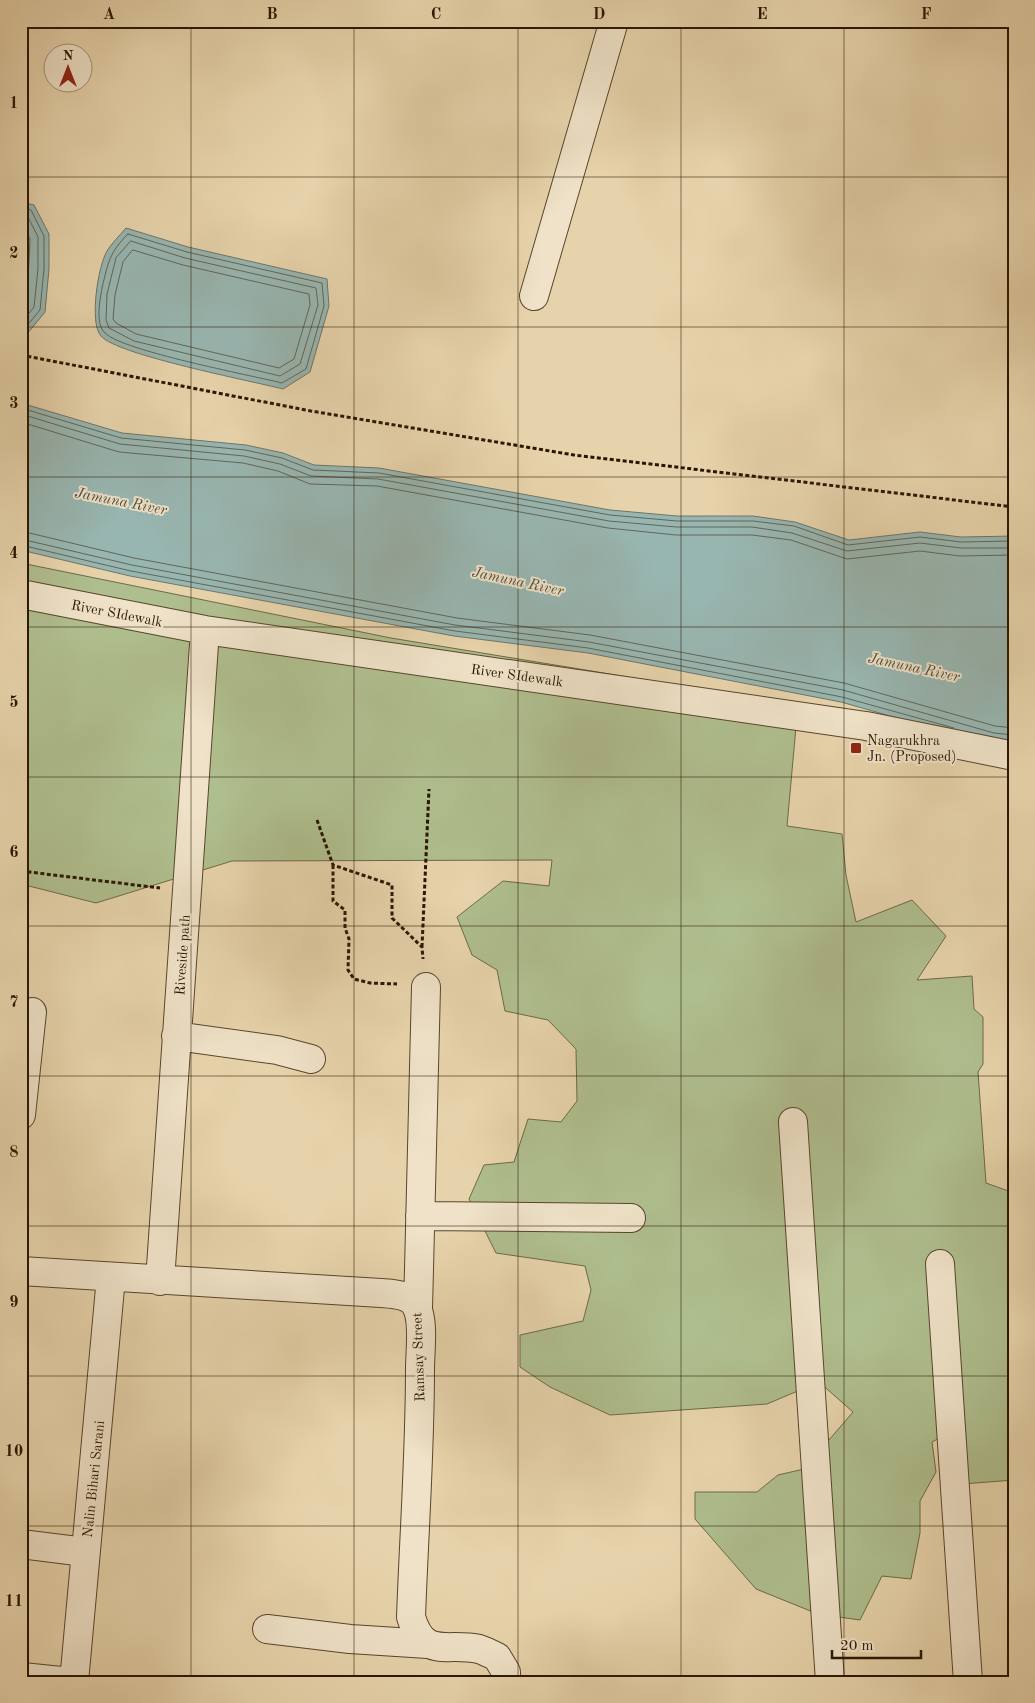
<svg xmlns="http://www.w3.org/2000/svg" width="1035" height="1703" viewBox="0 0 1035 1703" font-family="'Old Standard TT',serif">
  <style>
    .green { fill: #afbe8e; stroke: #6c6a47 }
    .water { fill: #98b6b1; stroke: #6c766a }
    .lines { fill: none; stroke-linecap: round; stroke-linejoin: round }
    .shore { stroke: #616658; stroke-width: 1 }
    .minor-casing { stroke: #59452b; stroke-width: 30 }
    .path { stroke: #2a1600; stroke-width: 3; stroke-dasharray: 4 2.5; stroke-linecap: butt }
    .minor { stroke: #efe2c8; stroke-width: 28 }
    .grid { fill: none; stroke: #2a1600; stroke-width: 1; stroke-opacity: 0.55 }
    .poi-dot { fill: #8f2418; stroke: #efe2c8; stroke-width: 2 }
    .labels { text-anchor: middle; stroke-width: 4; stroke-linejoin: round; paint-order: stroke }
    .street-label { font-size: 14px; fill: #2a1600; stroke: #efe2c8 }
    .poi-label { font-size: 14px; fill: #2a1600; stroke: #efe2c8; text-anchor: start }
    .water-label { font-size: 15px; font-style: italic; fill: #504e3e; stroke: #efe2c8 }
    .neatline { fill: none; stroke: #2a1600; stroke-width: 2 }
    .grid-label { font-size: 16px; text-anchor: middle; font-weight: bold; fill: #2a1600 }
  </style>
  <rect width="100%" height="100%" fill="#e7d3ab"/>
  <filter id="stains"><feTurbulence type="fractalNoise" baseFrequency=".004" numOctaves="4"/><feColorMatrix values="0 0 0 0 .2 0 0 0 0 .09 0 0 0 0 .02 0 0 0 .5 -.17"/></filter>
  <radialGradient id="worn" r=".72"><stop offset=".6" stop-color="#630" stop-opacity="0"/><stop offset="1" stop-color="#630" stop-opacity=".3"/></radialGradient>
  <path class="green" d="M21 563 391 638 798 705 787 826 842 834 846 875 856 922 912 900 946 936 917 980 972 976 974 1009 983 1017V1064L978 1072 986 1183 1014 1193V1480L962 1484 957 1429 932 1442 936 1472 920 1501V1533L911 1579 882 1576 860 1620 818 1614 756 1589 695 1519V1492H757L778 1475 804 1469 853 1412 819 1382 767 1404 610 1415 550 1387 520 1367V1335L583 1321 591 1290 585 1266 496 1253 469 1199 484 1165 514 1162 528 1119 561 1122 577 1101 576 1049 548 1020 505 1011 497 970 472 955 457 917 503 881 549 886 552 860 232 861 96 903 21 884Z"/>
  <path class="water" d="M21 202 34 205 49 234V269L45 312 27 334H21Z
    M126 228 188 247 327 279 329 306 310 372 283 389C252 381 117 355 101 336 89 323 98 266 107 251 112 243 120 235 126 228Z
    M21 403 122 433 246 445 283 453 314 465 379 468 610 510 677 516H753L795 522 849 540 920 532 961 537 1014 536V746L992 745 841 702 588 653 454 636 130 576 21 550Z"/>
  <g class="lines">
    <path class="shore" d="M21 207 31 210 44 236V269L40 310 25 328 21 329
      M21 213 27 215 38 237V269L34 307 21 323
      M21 221 30 239 27 304 21 311
      M128 234 187 252 322 283 324 306 306 369 282 383C250 375 123 351 105 333 95 324 100 300 102 288 108 263 109 253 128 234Z
      M131 241 185 258 316 288 318 305 300 364 280 376 134 341 109 328 106 320 107 294 116 258Z
      M133 250 183 265 309 294 310 305 294 359 279 368 136 334 116 323 113 319 115 295 123 262Z
      M21 408 121 438 245 450 282 458 313 470 379 473 610 515 677 521H753L794 526 848 545 920 537 961 542 1014 541
      M21 414 120 444 244 456 280 464 311 476 378 479 609 521 676 527H752L792 533 847 551 920 543 961 548H1014
      M21 422 119 452 243 463 278 471 310 484 377 486 608 528 676 535H752L791 540 847 559 920 551 960 556 1014 555
      M21 531 134 558 457 618 590 635 844 683 995 726 1014 728
      M21 539 132 565 455 625 589 642 843 690 994 733 1014 735
      M21 545 131 571 455 631 588 648 842 697 954 728"/>
    <g class="minor-casing">
      <path id="minor" d="M534 296 614 21
        M21 594 205 630 866 726 1014 756
        M176 1036 277 1050 311 1059
        M21 1115 32 1012
        M793 1122 830 1682
        M420 1216 631 1218
        M940 1264 968 1682
        M21 1271 381 1293C393 1294 412 1294 417 1308 424 1322 420 1353 420 1369 420 1452 414 1534 411 1617 424 1660 446 1642 479 1649 485 1651 491 1654 497 1657L506 1672V1682
        M160 1281 205 630
        M418 1309 426 987
        M21 1544 85 1552
        M267 1629 350 1639 428 1644
        M22 1682V1677L71 1682
        M74 1682 111 1277"/>
    </g>
    <path class="path" d="M21 355 311 411 574 455 1014 507
      M317 820 333 865 392 885V918L422 947 423 959
      M333 865V901L345 910V928L349 939 348 970 354 979 370 983 397 984
      M21 871 160 888
      M422 947 429 789"/>
    <use href="#minor" class="minor"/>
  </g>
  <path class="grid" d="M191 21V1682M354 21V1682M518 21V1682M681 21V1682M844 21V1682M21 177H1014M21 327H1014M21 477H1014M21 627H1014M21 777H1014M21 926H1014M21 1076H1014M21 1226H1014M21 1376H1014M21 1526H1014"/>
  <rect class="poi-dot" x="850" y="742" width="12" height="12" rx="2.5"/>
  <g class="labels">
    <g class="street-label">
      <text transform="translate(117 613) rotate(11)" y="5">River SIdewalk</text>
      <text transform="translate(517 675) rotate(8)" y="5">River SIdewalk</text>
      <text transform="translate(182 955) rotate(-86)" y="5">Riveside path</text>
      <text transform="translate(418 1357) rotate(-92)" y="5">Ramsay Street</text>
      <text transform="translate(93 1479) rotate(-84)" y="5">Nalin Bihari Sarani</text>
    </g>
    <g class="poi-label">
      <text x="867" y="745">Nagarukhra<tspan x="867" dy="16">Jn. (Proposed)</tspan></text>
    </g>
    <g class="water-label">
      <text transform="translate(121 501) rotate(11)" y="5">Jamuna River</text>
      <text transform="translate(518 581) rotate(12)" y="5">Jamuna River</text>
      <text transform="translate(914 667) rotate(12)" y="5">Jamuna River</text>
    </g>
  </g>
  <rect width="1035" height="1703" fill="none" stroke="#e7d3ab" stroke-width="55"/>
  <g transform="translate(68 68)"><circle r="24" fill="#efe2c8" stroke="#a09078"/>
  <path d="M0-4L9 19L0 12L-9 19Z" fill="#8f2418"/>
  <text y="-8" font-size="14" font-weight="bold" text-anchor="middle" fill="#2a1600">N</text>
  </g>
  <path d="M832 1650v8h89v-8" fill="none" stroke="#2a1600" stroke-width="2.5"/>
  <text x="840" y="1650" font-size="15" fill="#2a1600" stroke="#efe2c8" stroke-width="4" paint-order="stroke">20 m</text>
  <rect x="28" y="28" width="980" height="1648" class="neatline"/>
  <g class="grid-label">
    <text x="109" y="19">A</text>
    <text x="272" y="19">B</text>
    <text x="436" y="19">C</text>
    <text x="599" y="19">D</text>
    <text x="762" y="19">E</text>
    <text x="926" y="19">F</text>
    <text x="14" y="108">1</text>
    <text x="14" y="258">2</text>
    <text x="14" y="408">3</text>
    <text x="14" y="558">4</text>
    <text x="14" y="707">5</text>
    <text x="14" y="857">6</text>
    <text x="14" y="1007">7</text>
    <text x="14" y="1157">8</text>
    <text x="14" y="1307">9</text>
    <text x="14" y="1456">10</text>
    <text x="14" y="1606">11</text>
  </g>
  <rect width="100%" height="100%" filter="url(#stains)"/>
  <rect width="100%" height="100%" fill="url(#worn)"/>
</svg>
